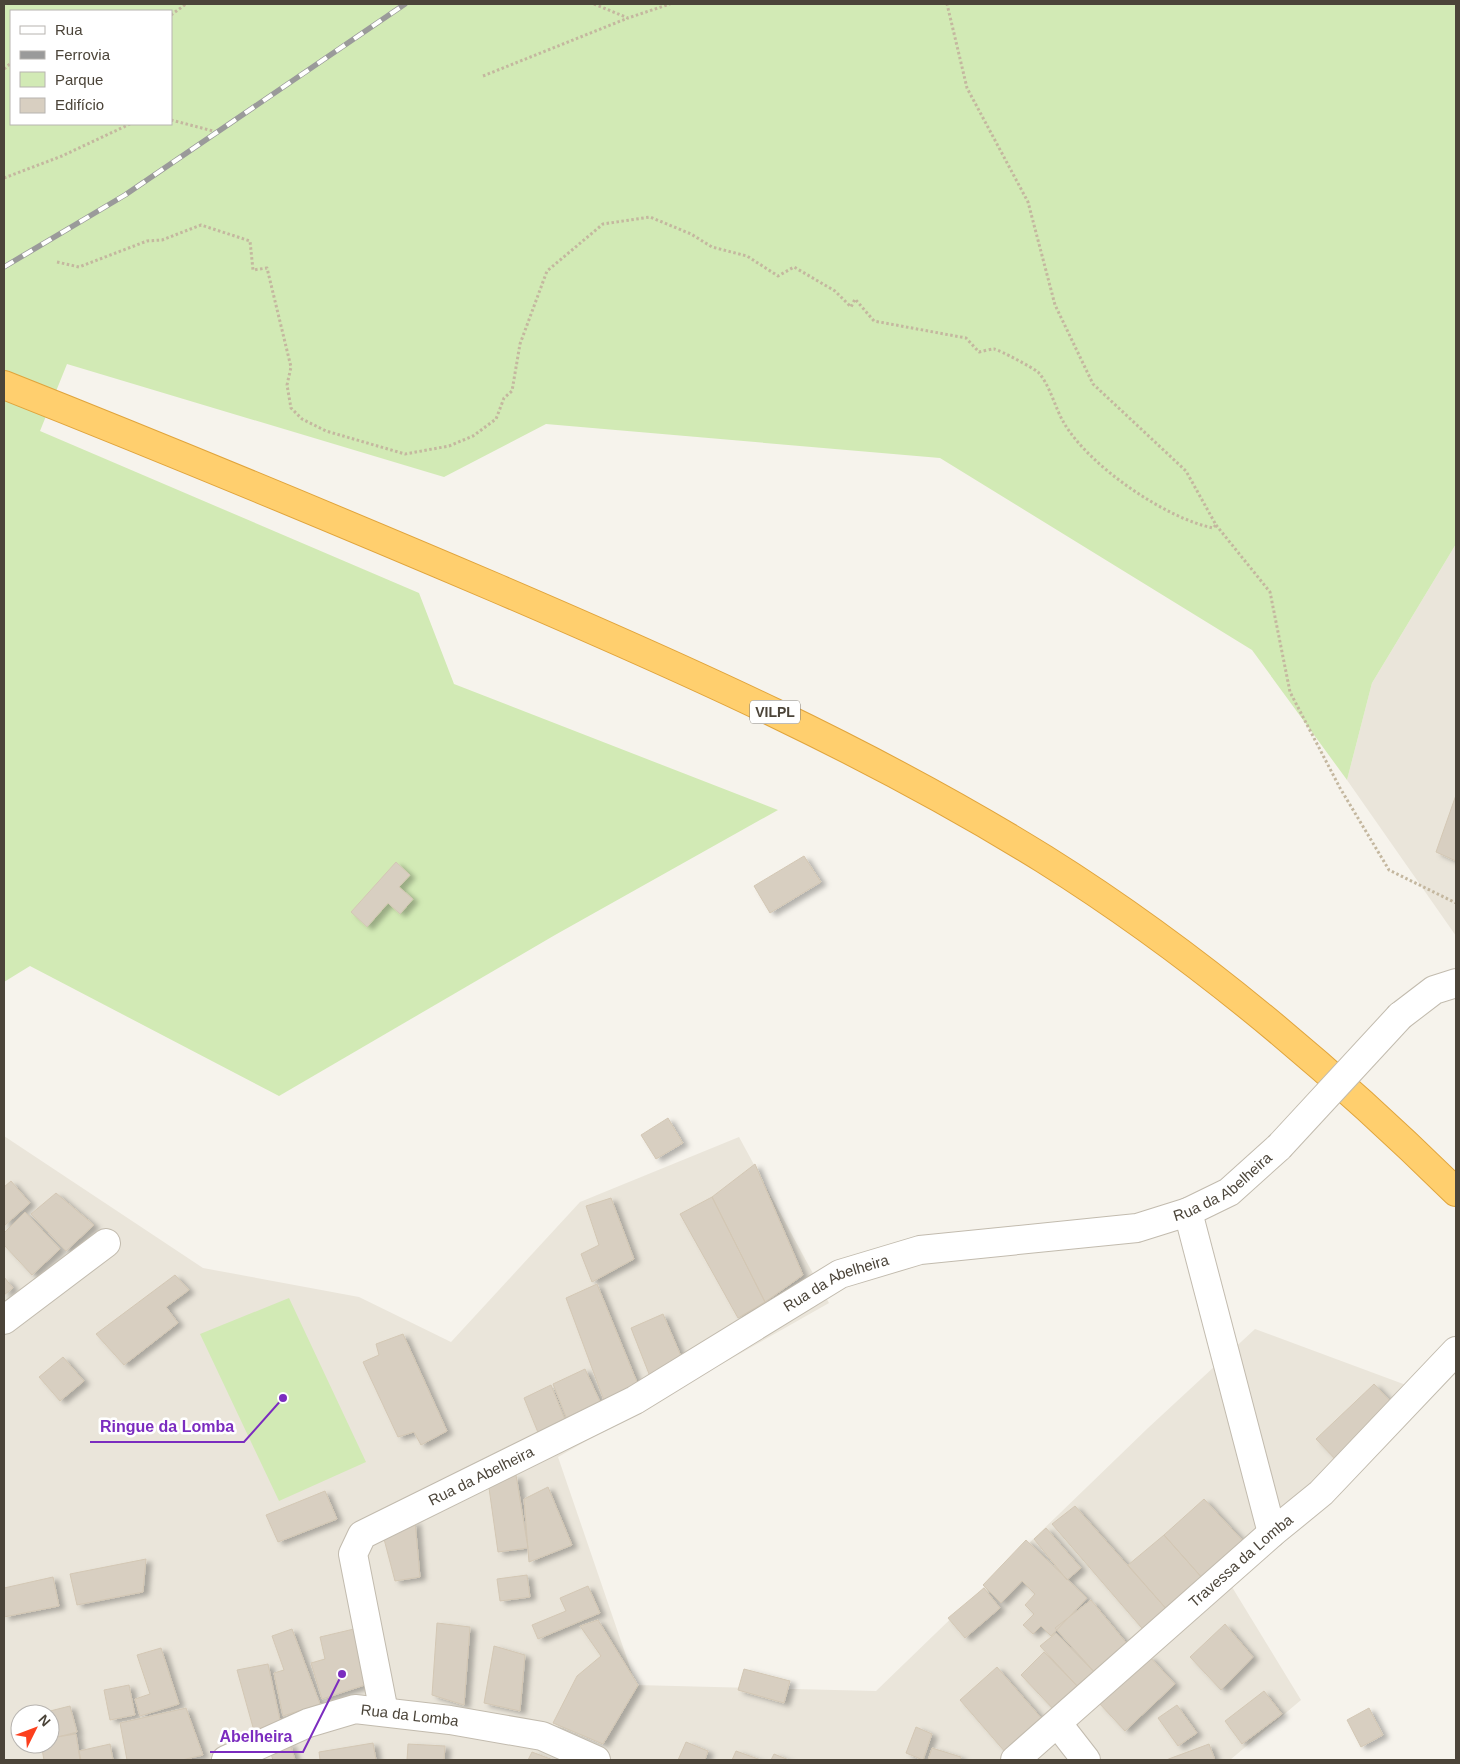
<svg xmlns="http://www.w3.org/2000/svg" width="1460" height="1764" viewBox="0 0 1460 1764" font-family="Arial,sans-serif">
  <style>
    .residential { fill: #eae5da; fill-rule: evenodd }
    .green { fill: #d2eab5; fill-rule: evenodd }
    .building { fill: #d8cfc1; stroke: #d3c7b4; filter: url(#shadow) }
    .lines { fill: none; stroke-linecap: round; stroke-linejoin: round }
    .street-casing { stroke: #c2bbae; stroke-width: 30 }
    .highway-casing { stroke: #e0a43c; stroke-width: 30 }
    .path { stroke: #c4b79f; stroke-width: 3; stroke-dasharray: 2.5 2.5; stroke-linecap: butt }
    .street { stroke: #fff; stroke-width: 28 }
    .highway { stroke: #ffcf6e; stroke-width: 28 }
    .rail-casing { stroke: #9a9a9a; stroke-width: 5.5 }
    .rail { stroke: #fff; stroke-width: 4; stroke-dasharray: 11; stroke-linecap: butt }
    .street-bridge-casing { stroke: #c2bbae; stroke-width: 30; stroke-linecap: butt }
    .street-bridge { stroke: #fff; stroke-width: 28 }
    .labels { text-anchor: middle; stroke-width: 5; stroke-linejoin: round; paint-order: stroke }
    .shield { fill: #fff; stroke: #817c74; stroke-width: 1 }
    .shield-label { font-size: 14px; font-weight: bold; fill: #4b4439 }
    .street-label { font-size: 15px; fill: #4b4439; stroke: #fff }
    .leader { fill: none; stroke: #7b2cbf; stroke-width: 2 }
    .callout-dot { fill: #7b2cbf; stroke: #fff; stroke-width: 2 }
    .callout-label { font-size: 16px; text-anchor: middle; font-weight: bold; fill: #7b2cbf; stroke: #fff; stroke-width: 5; stroke-linejoin: round; paint-order: stroke }
  </style>
  <defs>
    <filter id="shadow"><feDropShadow dx="5.5" dy="3" stdDeviation="2.5" flood-color="#0004"/></filter>
  </defs>
  <rect width="100%" height="100%" fill="#f6f3ec"/>
  <path class="residential" d="M1456 544V936L1347 780 1372 683Z
    M4 1136 203 1268 359 1297 451 1342 580 1202 739 1137 829 1303 558 1457 636 1685 876 1691 1148 1428 1255 1329 1406 1385 1232 1587 1301 1700 1230 1760H4ZM20 1714H50V1744H20Z"/>
  <path class="green" d="M4 4H1456V544L1372 683 1347 780 1252 650 940 458 546 424 444 477 67 364 40 431 419 593 454 684 778 810 555 935 279 1096 30 966 4 982ZM11 11H171V124H11Z
    M289 1298 366 1462 279 1501 200 1334Z"/>
  <path class="building" d="M1456 795V861L1436 852Z
    M804 856 821 882 770 913 754 886Z
    M396 862 410 875 399 887 413 899 400 914 388 903 367 927 351 912Z
    M668 1118 683 1143 656 1159 641 1135Z
    M755 1164 803 1275 765 1302 712 1197Z
    M11 1181 30 1203 4 1226V1187Z
    M56 1193 94 1225 66 1251 31 1214Z
    M712 1197 765 1302 738 1318 680 1214Z
    M611 1198 634 1259 592 1282 581 1254 599 1245 586 1206Z
    M25 1212 60 1249 32 1275 4 1245V1233Z
    M175 1275 189 1290 166 1307 178 1323 124 1365 96 1334Z
    M4 1277 13 1288 4 1295Z
    M597 1284 639 1387 605 1403 566 1298Z
    M663 1314 684 1363 651 1379 631 1328Z
    M403 1334 447 1431 421 1445 414 1432 398 1437 363 1362 379 1355 376 1344Z
    M63 1357 84 1381 60 1401 39 1377Z
    M585 1369 602 1406 568 1422 553 1384Z
    M1374 1384 1395 1406 1338 1462 1316 1439Z
    M551 1385 566 1422 539 1435 524 1398Z
    M516 1475 528 1548 498 1552 489 1488Z
    M548 1487 572 1545 529 1562 524 1499Z
    M325 1491 337 1519 278 1542 266 1515Z
    M1204 1499 1245 1543 1204 1580 1164 1535Z
    M1075 1506 1169 1612 1147 1634 1052 1524Z
    M415 1521 420 1577 395 1581 384 1539Z
    M1046 1528 1081 1568 1067 1580 1034 1539Z
    M1164 1535 1204 1580 1169 1612 1128 1565Z
    M1026 1540 1087 1598 1051 1636 1041 1626 1033 1634 1023 1625 1034 1614 1025 1605 1035 1594 1022 1581 1001 1603 983 1585Z
    M146 1559 143 1592 77 1605 70 1574Z
    M527 1575 530 1597 500 1601 497 1579Z
    M53 1577 59 1606 4 1617V1588Z
    M588 1586 600 1613 538 1639 532 1625 566 1611 560 1598Z
    M984 1588 1000 1608 965 1638 948 1618Z
    M1091 1600 1129 1646 1097 1675 1055 1628Z
    M598 1620 638 1685 603 1744 553 1723 577 1676 601 1656 580 1626Z
    M437 1623 470 1627 464 1705 432 1695Z
    M1225 1624 1253 1657 1221 1690 1190 1657Z
    M292 1629 320 1704 283 1716 274 1673 284 1670 272 1636Z
    M354 1629 368 1684 322 1699 311 1663 325 1659 320 1637Z
    M1056 1633 1097 1675 1080 1689 1040 1646Z
    M494 1646 525 1655 520 1711 484 1703Z
    M161 1648 179 1704 140 1716 135 1699 150 1694 137 1655Z
    M1044 1652 1080 1689 1056 1712 1021 1675Z
    M1149 1656 1175 1684 1125 1731 1099 1703Z
    M268 1664 280 1720 254 1731 237 1670Z
    M997 1667 1043 1720 1006 1753 960 1700Z
    M744 1669 790 1681 784 1703 738 1690Z
    M129 1685 135 1715 110 1720 104 1690Z
    M1264 1691 1282 1714 1242 1744 1225 1721Z
    M1177 1705 1197 1733 1178 1746 1158 1718Z
    M70 1706 77 1732 50 1739V1714H38Z
    M186 1708 203 1755 182 1760H127L120 1723Z
    M1369 1708 1383 1735 1361 1747 1347 1720Z
    M916 1727 932 1734 923 1760 906 1753Z
    M76 1734 80 1760H44L41 1744H50V1738Z
    M686 1742 708 1751 705 1760H678Z
    M290 1743 295 1760H273L271 1754Z
    M373 1743 376 1760H320L319 1752Z
    M110 1744 113 1760H81L79 1751Z
    M408 1744 445 1746 444 1760H407Z
    M1209 1744 1215 1760H1166Z
    M932 1748 961 1757 960 1760H928Z
    M736 1751 761 1760H732Z
    M532 1752 553 1760H528Z
    M774 1754 789 1760H771Z"/>
  <g class="lines">
    <g class="street-casing">
      <g id="street">
        <path d="M1400 1016 1434 990 1456 983"/>
        <path d="M1188 1212 1272 1533"/>
        <path d="M4 1320 106 1243"/>
        <path id="s1" d="M384 1712 353 1554 362 1535 635 1400 840 1274 920 1250 1137 1228 1188 1212 1229 1192 1279 1147"/>
        <path d="M1058 1724 1086 1760"/>
        <path id="s2" d="M226 1760 308 1723 355 1709 450 1720 542 1736 596 1760"/>
        <path id="s3" d="M1015 1760 1272 1533 1321 1493 1456 1351"/>
      </g>
    </g>
    <g class="highway-casing">
      <path id="highway" d="M4 385C168 450 332 518 494 587 683 668 870 751 1044 859 1194 953 1330 1068 1456 1192"/>
    </g>
    <path class="path" d="M594 4 628 18 670 4
      M171 15 186 4
      M4 69 11 63
      M483 76 628 18
      M171 120 217 132
      M4 178 62 156 130 124
      M57 262 79 267 147 241 162 240 201 225 250 241 253 270 267 268 291 367 287 385 291 408 302 419 326 431 405 454 449 446 473 436 496 419 504 398 512 391 520 344 547 271 603 224 650 217 691 234 712 247 747 256 778 276 794 267 835 291 851 307 855 299 874 321 966 338 979 352C984 351 990 349 994 349 1000 350 1033 368 1038 372 1050 385 1055 408 1064 423 1089 466 1165 518 1213 528L1216 525 1186 471 1093 384 1055 305 1028 202 967 88 947 4
      M1216 525 1270 592 1290 692 1340 788 1389 870 1456 903"/>
    <use href="#street" class="street"/>
    <use href="#highway" class="highway"/>
    <g class="rail-casing">
      <path id="rail" d="M4 267 125 195 405 4"/>
    </g>
    <use href="#rail" class="rail"/>
    <g class="street-bridge-casing">
      <path id="street-bridge" d="M1279 1147 1400 1016"/>
    </g>
    <use href="#street-bridge" class="street-bridge"/>
  </g>
  <g class="labels">
    <rect class="shield" x="750" y="700.5" width="50" height="23" rx="4"/>
    <g class="shield-label">
      <text x="775" y="717">VILPL</text>
    </g>
    <g class="street-label">
      <text dy="5" stroke="none"><textPath href="#s1" startOffset="1125">Rua da Abelheira</textPath></text>
      <text dy="5" stroke="none"><textPath href="#s1" startOffset="720">Rua da Abelheira</textPath></text>
      <text dy="5" stroke="none"><textPath href="#s1" startOffset="315">Rua da Abelheira</textPath></text>
      <text dy="5" stroke="none"><textPath href="#s3" startOffset="301">Travessa da Lomba</textPath></text>
      <text dy="5" stroke="none"><textPath href="#s2" startOffset="194">Rua da Lomba</textPath></text>
    </g>
  </g>
  <path class="leader" d="M283 1398L244 1442H90M342 1674L303 1752H210"/>
  <g class="callout-dot">
    <circle cx="283" cy="1398" r="5"/>
    <circle cx="342" cy="1674" r="5"/>
  </g>
  <g class="callout-label">
    <text x="167" y="1432">Ringue da Lomba</text>
    <text x="256" y="1742">Abelheira</text>
  </g>
  <rect width="1460" height="1764" fill="none" stroke="#4b4439" stroke-width="10"/>
  <rect x="10" y="10" width="162" height="115" fill="#ffffff" stroke="#b7b4b0"/>
  <rect x="20" y="26" width="25" height="8" fill="#ffffff" stroke="#b7b4b0"/>
  <text x="55" y="35" font-size="15" fill="#4b4439">Rua</text>
  <rect x="20" y="51" width="25" height="8" fill="#9a9a9a" stroke="#b7b4b0"/>
  <text x="55" y="60" font-size="15" fill="#4b4439">Ferrovia</text>
  <rect x="20" y="72" width="25" height="15" fill="#d2eab5" stroke="#b7b4b0"/>
  <text x="55" y="85" font-size="15" fill="#4b4439">Parque</text>
  <rect x="20" y="98" width="25" height="15" fill="#d8cfc1" stroke="#b7b4b0"/>
  <text x="55" y="110" font-size="15" fill="#4b4439">Edifício</text>
  <g transform="translate(35 1729) rotate(48)"><circle r="24" fill="#ffffff" stroke="#b7b4b0"/>
  <path d="M0-4L9 19L0 12L-9 19Z" fill="#fc3f1d"/>
  <text y="-8" font-size="14" font-weight="bold" text-anchor="middle" fill="#4b4439">N</text>
  </g>
</svg>
